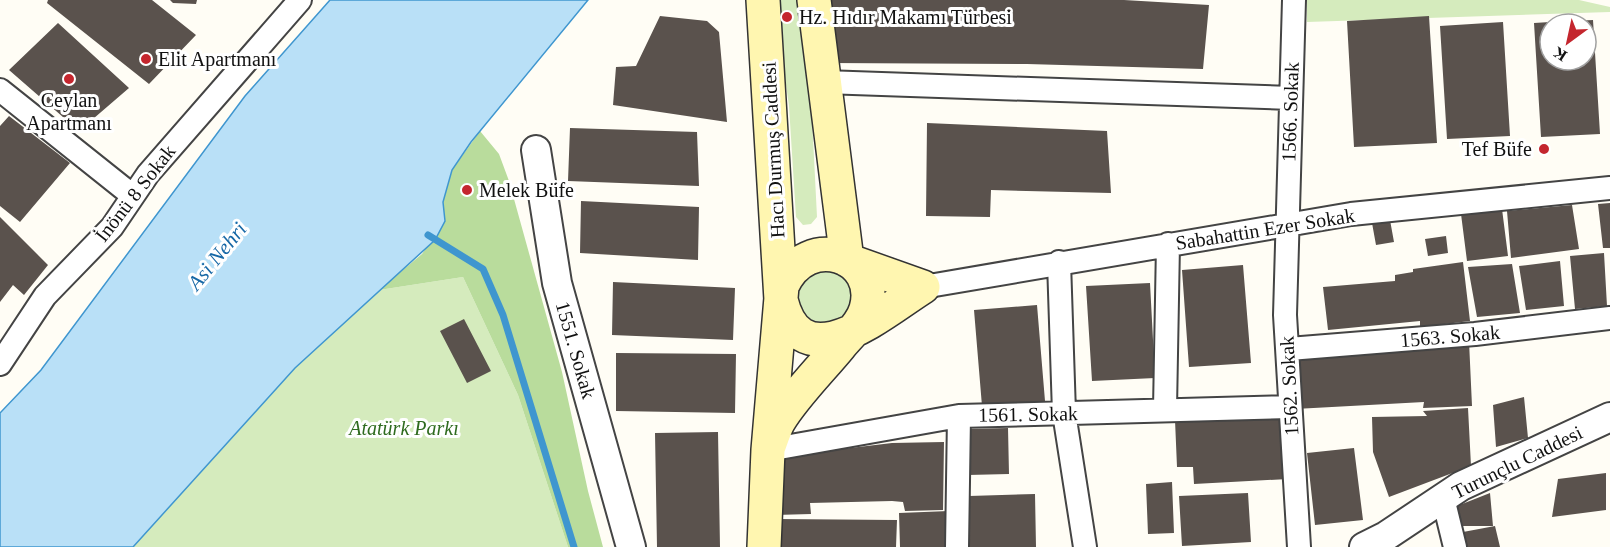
<svg xmlns="http://www.w3.org/2000/svg" width="1610" height="547" viewBox="0 0 1610 547" font-family="Georgia,serif">
  <style>
    .green { fill: #d5ebbd }
    .forest { fill: #b9dc9c }
    .water { fill: #b9e0f7; stroke: #3f96cf; stroke-width: 1.5 }
    .lines { fill: none; stroke-linecap: round; stroke-linejoin: round }
    .stream { stroke: #3f96cf; stroke-width: 7 }
    .building { fill: #5a524d }
    .minor-casing { stroke: #444; stroke-width: 26 }
    .tertiary-casing { stroke: #444; stroke-width: 32 }
    .secondary-casing { stroke: #333; stroke-width: 36 }
    .minor { stroke: #fff; stroke-width: 22 }
    .tertiary { stroke: #fff; stroke-width: 28 }
    .secondary { stroke: #fff6b0; stroke-width: 33 }
    .poi-dot { fill: #c4262e; stroke: #fff; stroke-width: 2 }
    .labels { text-anchor: middle; stroke-width: 6; stroke-linejoin: round; paint-order: stroke }
    .poi-label { font-size: 20px; fill: #111; stroke: #fff; text-anchor: start }
    .street-label { font-size: 20px; fill: #111; stroke: #fff }
    .park-label { font-size: 20px; font-style: italic; fill: #2f6b1f; stroke: #fff }
    .water-label { font-size: 21px; font-style: italic; fill: #1768a6; stroke: #fff }
  </style>
  <rect width="100%" height="100%" fill="#fffdf5"/>
  <path class="green" d="M774 0H798L811 98 817 217 811 224 803 225 796 217 789 106Z
    M1307 0H1579L1610 7V12L1307 22Z
    M831 266 851 285C851 291 853 299 851 304 843 333 800 326 796 299 795 294 798 285 799 280Z
    M463 277 518 395 568 547H133L295 368 379 290Z"/>
  <path class="forest" d="M480 131 499 154 509 181 562 372 588 491 603 547H568L518 395 463 277 379 290 422 254 445 221 443 202 452 170Z"/>
  <path class="water" d="M330 0H588L471 142 452 170 443 202 445 221 435 240 295 368 133 547H0V413L41 370 245 96Z"/>
  <g class="lines">
    <path class="stream" d="M428 235 483 269 503 315 574 547"/>
  </g>
  <path class="building" d="M48 0H152L196 35 149 84 47 3Z
    M170 0H197L196 4 173 3Z
    M827 0H1124L1209 5 1203 69 1027 64 827 63Z
    M660 16 707 21 719 32 727 122 613 105 616 67 636 66Z
    M1429 16 1437 143 1354 147 1347 21Z
    M1593 20 1600 134 1541 137 1534 23 1550 22V60H1586V24L1555 22Z
    M1503 22 1510 136 1447 139 1440 26Z
    M58 23 129 88 79 131 9 70Z
    M9 116 70 163 20 222 0 206V126Z
    M927 123 1107 131 1111 193 991 190 990 217 926 216Z
    M570 128 697 132 699 186 568 181Z
    M581 201 699 207 698 260 580 253Z
    M1610 203V248H1603L1598 204Z
    M1572 205 1579 249 1511 258 1507 211Z
    M1502 209 1508 256 1467 261 1461 214Z
    M0 217 48 265 24 295 13 285 0 302Z
    M1390 220 1394 242 1376 245 1372 223Z
    M1446 236 1448 253 1428 256 1425 239Z
    M1604 253 1607 306 1575 309 1570 256Z
    M1560 261 1564 306 1526 310 1519 266Z
    M1463 262 1470 321 1420 327V321L1328 330 1323 287 1395 281V275L1413 272V269Z
    M1512 264 1520 313 1477 317 1468 267Z
    M1243 265 1251 363 1189 367 1182 270Z
    M613 282 735 288 733 340 612 335Z
    M1150 283 1155 378 1092 381 1086 286Z
    M1037 305 1045 401 982 406 974 310Z
    M464 319 491 371 467 383 440 331Z
    M1469 341 1472 406 1423 408 1424 402 1295 409 1291 353Z
    M616 353 736 354 735 413 616 411Z
    M1524 397 1528 438 1496 447 1493 405Z
    M1468 408 1471 466 1389 497 1373 452 1372 417 1427 416 1423 411Z
    M1288 415V479L1194 484 1193 467H1177L1175 420Z
    M1008 428 1009 474 968 475 967 429Z
    M718 432 720 547H657L655 433Z
    M944 442 943 510 905 511 903 502 892 501 810 503 811 514 775 515V457L892 443Z
    M1354 448 1363 520 1315 525 1307 453Z
    M1606 473V510L1552 517 1558 479Z
    M1172 482 1174 533 1148 534 1146 484Z
    M1248 493 1251 542 1182 546 1179 496Z
    M1490 493 1493 526H1456L1452 508Z
    M1035 494 1036 547H970L969 496Z
    M949 511 950 547H900L899 513Z
    M777 519 897 520 896 547H777Z
    M1495 526 1500 547H1464L1463 532Z"/>
  <g class="lines">
    <g class="minor-casing">
      <path id="minor" d="M1294 0 1285 315 1299 547
        M824 82 1291 98
        M0 90 133 196
        M1059 262 1064 413 1085 547
        M923 287 1351 214 1610 188
        M1289 349 1475 334 1610 318
        M0 364 45 296 112 227 148 174 300 0
        M1165 409 1168 244
        M768 450 959 416 1289 407
        M1443 498 1455 547
        M957 547 959 416"/>
    </g>
    <g class="tertiary-casing">
      <path id="tertiary" d="M536 150 557 283 631 547
        M1364 547 1386 536 1461 486 1610 417"/>
    </g>
    <g class="secondary-casing">
      <path id="secondary" d="M763 0 781 300C802 384 883 312 923 287L847 260
        M814 0 847 260
        M764 547 768 450 782 286C808 229 881 257 866 309 862 324 849 335 840 346 822 368 793 397 779 421 775 428 772 438 769 446"/>
    </g>
    <use href="#minor" class="minor"/>
    <use href="#tertiary" class="tertiary"/>
    <use href="#secondary" class="secondary"/>
  </g>
  <g class="poi-dot">
    <circle cx="787" cy="17" r="6"/>
    <circle cx="146" cy="59" r="6"/>
    <circle cx="69" cy="79" r="6"/>
    <circle cx="1544" cy="149" r="6"/>
    <circle cx="467" cy="190" r="6"/>
  </g>
  <g class="labels">
    <g class="poi-label">
      <text x="799" y="24">Hz. Hıdır Makamı Türbesi</text>
      <text x="158" y="66">Elit Apartmanı</text>
      <text x="69" y="107" text-anchor="middle">Ceylan<tspan x="69" dy="23">Apartmanı</tspan></text>
      <text x="1532" y="156" text-anchor="end">Tef Büfe</text>
      <text x="479" y="197">Melek Büfe</text>
    </g>
    <g class="street-label">
      <text transform="translate(1290 112) rotate(-88)" y="7">1566. Sokak</text>
      <text transform="translate(773 150) rotate(-93)" y="7">Hacı Durmuş Caddesi</text>
      <text transform="translate(135 193) rotate(-52)" y="7">İnönü 8 Sokak</text>
      <text transform="translate(1265 229) rotate(-9)" y="7">Sabahattin Ezer Sokak</text>
      <text transform="translate(1450 336) rotate(-5)" y="7">1563. Sokak</text>
      <text transform="translate(576 350) rotate(74)" y="7">1551. Sokak</text>
      <text transform="translate(1289 386) rotate(-93)" y="7">1562. Sokak</text>
      <text transform="translate(1028 414) rotate(-1)" y="7">1561. Sokak</text>
      <text transform="translate(1517 462) rotate(-26)" y="7">Turunçlu Caddesi</text>
    </g>
    <g class="park-label">
      <text x="404" y="435">Atatürk Parkı</text>
    </g>
    <g class="water-label">
      <text transform="translate(217 256) rotate(-51)" y="7">Asi Nehri</text>
    </g>
  </g>
  <g transform="translate(1568 42) rotate(213)"><circle r="28" fill="#ffffff" stroke="#a0a0a0" stroke-width="1.5"/>
  <path d="M0-4.5L10 22L0 15L-10 22Z" fill="#c4262e"/>
  <text y="-9" font-size="16" font-weight="bold" text-anchor="middle" fill="#111111">K</text>
  </g>
</svg>
